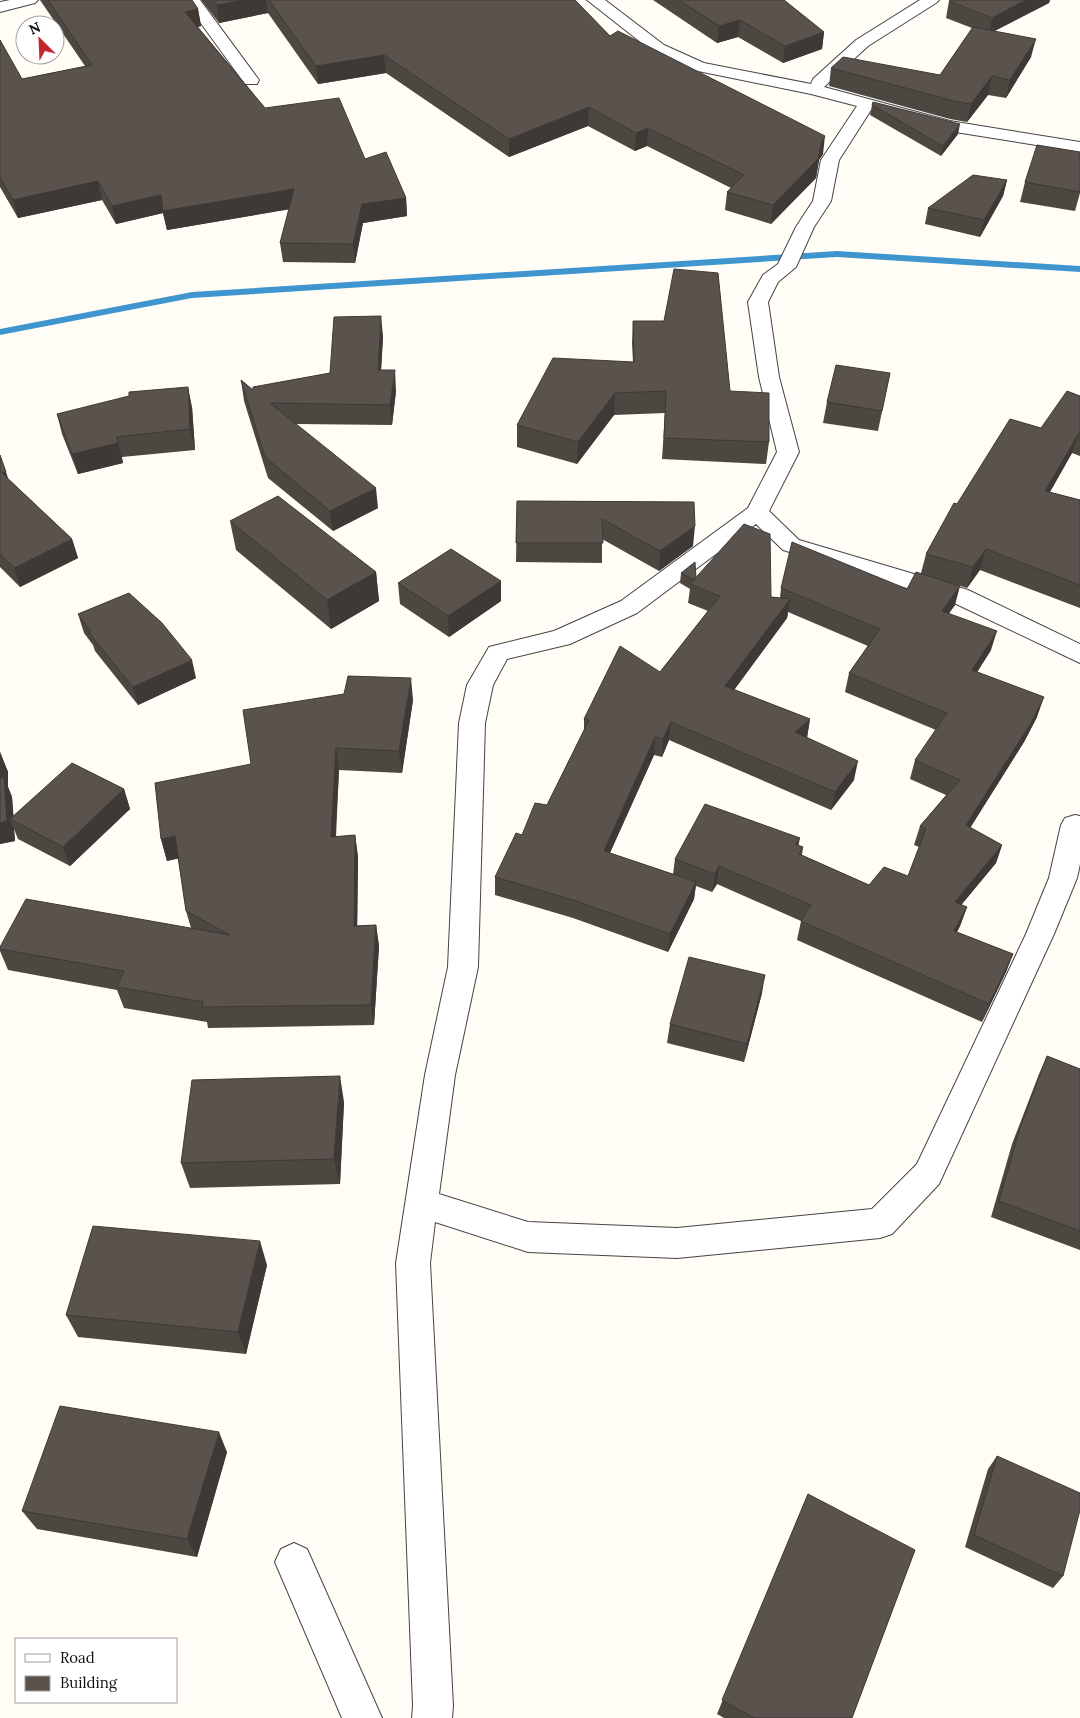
<svg xmlns="http://www.w3.org/2000/svg" width="1080" height="1718" viewBox="0 0 1080 1718" font-family="Lora,serif">
  <style>
    .lines { fill: none; stroke-linecap: round; stroke-linejoin: round }
    .stream { fill: #3f96cf; fill-rule: evenodd }
    .minor-casing { stroke: #444; stroke-width: 2 }
    .minor { fill: #fff; fill-rule: evenodd }
    .wall { fill: #4d4742; fill-rule: evenodd }
    .shaded-wall { fill: #3f3936 }
    .building { fill: #5a524d; stroke: #3f3936 }
  </style>
  <rect width="100%" height="100%" fill="#fffdf5"/>
  <g class="lines">
    <path class="stream" d="M837 251 1080 266V272L837 257 192 298 0 335V329L192 292Z"/>
    <g class="minor-casing">
      <path id="minor" d="M10 0H38L35 3 0 12V2Z
        M184 0H200L259 80 257 84H245Z
        M587 0H605L664 45 704 63 811 84 813 79 856 40 920 0H939L936 3 868 46 824 87 950 121 1080 142V152L949 131 871 110 839 160 831 201 814 227 796 267 778 282 768 302 779 377 799 452 769 511 799 540 968 590 1080 644V663L952 602 783 550 756 524 637 613 570 644 507 659 493 685 485 723 478 967 455 1075 439 1194 528 1222 677 1228 872 1209 917 1164 1026 934 1049 878 1061 825 1065 818 1075 815 1080 816V864L1077 878 1054 934 939 1184 892 1234 880 1238 677 1258 528 1252 435 1222 430 1263 453 1706 452 1718H412L413 1706 396 1263 425 1075 448 967 459 723 467 685 489 647 554 631 621 601 748 508 777 452 759 377 748 302 763 275 778 264 796 227 813 201 821 160 857 106 811 94 693 70 652 51Z
        M294 1543 307 1549 382 1718H342L275 1562 281 1549Z"/>
    </g>
    <use href="#minor" class="minor"/>
  </g>
  <path class="wall" d="M40 0H192L198 9 201 26 198 27 265 108 365 159 406 198 407 216 363 223 355 263 283 262 280 243 289 209 167 230 163 213 116 224 102 200 18 218 0 187V40L22 79 85 66Z
    M201 0H575L610 36 823 154 819 160 816 178 771 224 725 210 727 192 731 188 647 146 635 151 588 126 509 157 386 73 318 84 268 13 219 23Z
    M653 0H784L824 32 822 49 783 63 738 37 717 43Z
    M952 0H1050L1049 3 994 31 1031 57 1006 98 988 95 967 122 950 119 829 86 831 68 940 75 972 28 946 18 949 1Z
    M872 105 958 134 941 156 870 115Z
    M1080 152V193L1075 211 1020 202 1025 182Z
    M1007 180 1003 196 980 237 925 224 928 208Z
    M633 321 730 391 769 442 766 464 662 459 665 413 614 415 577 464 517 447V425L633 362 632 343Z
    M383 336 381 370 396 391 392 425 296 424 378 508 333 531 268 478 244 401 241 380 253 390 330 373Z
    M890 373 878 431 823 423 827 402Z
    M1080 396V456L1072 453 1050 492 1080 500V608L980 570 967 588 957 585 955 605 949 613 991 650 977 672 1037 717 1024 742 970 828 1002 845 996 863 961 905 967 907 960 926 957 932 1013 954 1006 972 982 1022 797 940 801 921 717 884 712 892 696 886 694 899 668 952 573 918 495 895V877L522 835 547 805 584 731V719L660 672 708 611 688 603 690 589 680 583 681 573 771 597 780 598 781 588 907 589 921 573 926 554 957 504 1041 428ZM788 612 868 646 849 673 845 692 936 730 915 760 910 779 946 795 920 826 914 845 919 847 908 876 869 885 802 855 803 847 799 846 675 859 673 874 610 853 654 755 662 757 669 740 831 810 854 780 807 737 810 719 734 690 787 618Z
    M192 407 195 450 122 457 123 463 78 474 62 434 57 414Z
    M0 455 8 479 72 539 78 558 20 587 0 567Z
    M517 501 694 502 693 546 659 571 602 539V563L516 562Z
    M230 521 376 572 379 601 331 629 236 550Z
    M501 581V601L449 637 400 604 398 583Z
    M78 614 196 678 138 705 95 651 93 645 84 633Z
    M413 700 402 773 339 770 336 837 355 835 358 857 357 926 376 925 379 946 374 1025 208 1028 207 1022 124 1008 117 990 8 970 0 951V947L191 928 186 911 178 858 167 861 161 839 251 764Z
    M0 752 8 772V787L12 797 13 816 124 789 130 809 70 866 18 839 14 829 15 841 0 844Z
    M762 993 744 1062 667 1043 670 1024Z
    M1047 1056 1080 1069V1250L991 1217 1012 1144 1039 1074Z
    M344 1102 340 1184 190 1188 181 1163Z
    M267 1265 246 1354 78 1337 66 1315Z
    M227 1452 197 1557 37 1529 22 1511Z
    M997 1456 1063 1576 1053 1588 965 1547 988 1469Z
    M808 1494 852 1718H724L717 1714Z"/>
  <path class="shaded-wall" d="M244 0H266L268 13 219 23 217 5Z
    M1026 0H1050L1049 3 989 34 992 18Z
    M198 9 201 26 188 29 185 12Z
    M740 20 738 37 717 43 719 26Z
    M824 32 822 49 783 63 785 46Z
    M1036 39 1031 57 1006 98 1010 80Z
    M384 55 386 73 318 84 316 66Z
    M992 76 988 95 967 122 971 104Z
    M589 107 588 126 509 157V139Z
    M960 124 958 134 941 156 943 146Z
    M648 128 647 146 635 151 636 133Z
    M825 136 823 154 819 160 816 178 771 224 773 205Z
    M1007 180 1003 196 980 237 984 220Z
    M98 181 102 200 18 218 13 200Z
    M294 189 297 208 167 230 163 213 116 224 112 206 161 195Z
    M406 198 407 216 363 223 355 263 353 244 362 204Z
    M381 316 383 336 380 390 378 370Z
    M395 370 396 391 392 425 390 405Z
    M188 387 192 407 195 450 190 429Z
    M615 393 614 415 577 464 578 442Z
    M1079 433 1072 453 1039 511 1045 491Z
    M118 443 123 463 78 474 72 454Z
    M6 472 12 491 2 473Z
    M376 488 378 508 333 531 330 511Z
    M695 526 693 546 659 571 660 551Z
    M72 539 78 558 20 587 14 568Z
    M986 549 980 570 967 588 973 567Z
    M376 572 379 601 331 629 327 600Z
    M501 581V601L449 637 448 616Z
    M960 586 955 605 937 630 942 611Z
    M790 599 787 618 723 705 725 686Z
    M997 631 991 650 966 690 972 670Z
    M192 660 196 678 138 705 133 687Z
    M411 678 413 700 402 773 399 751Z
    M1044 697 1037 717 1024 742 960 844 966 825Z
    M810 719 807 738 795 732Z
    M671 722 669 740 662 757 663 739Z
    M655 737 654 755 603 868 604 851Z
    M336 748 339 770 334 858 331 837Z
    M0 752 8 772V787L12 797 14 821 10 819 14 829 15 841 0 844Z
    M858 761 854 780 831 810 835 792Z
    M124 789 130 809 70 866 63 847Z
    M355 835 358 857 357 947 354 926Z
    M175 836 181 858 167 861 161 839Z
    M800 838 796 857 795 844Z
    M1002 845 996 863 948 921 955 902Z
    M719 866 717 884 712 892 715 874Z
    M696 882 694 899 668 952 670 934Z
    M967 907 960 926 948 949 954 931Z
    M376 925 379 946 374 1025 371 1005Z
    M1013 954 1006 972 982 1022 989 1004Z
    M765 975 762 993 744 1062 747 1044Z
    M340 1076 344 1102 340 1184 334 1159Z
    M260 1241 267 1265 246 1354 238 1332Z
    M219 1432 227 1452 197 1557 187 1539Z"/>
  <path class="building" d="M48 0H192L198 9 185 12 265 108 339 98 365 159 386 152 406 198 362 204 353 244 280 243 294 189 163 211 161 195 112 206 98 181 13 200 0 177V40L22 79 92 65Z
    M212 0H244L217 5Z
    M269 0H575L610 36 618 31 825 136 822 141 818 159 773 205 727 192 744 175 648 128 636 133 589 107 509 139 384 55 316 66Z
    M679 0H784L824 32 785 46 740 20 719 26Z
    M952 0H1026L992 18 949 1Z
    M973 27 1036 39 1010 80 992 76 971 104 954 101 831 68 843 57 940 75Z
    M873 102 960 124 943 146 872 105Z
    M1037 145 1080 152V192L1025 182Z
    M973 175 1007 180 984 220 928 208Z
    M674 269 718 273 730 391 769 393V442L664 438 666 391 615 393 578 442 517 425 553 358 634 362 633 321H664Z
    M381 316 378 370H395L390 405 270 403 376 488 330 511 265 457 241 380 253 390V387L330 373 334 317Z
    M836 365 890 373 882 411 827 402Z
    M188 387 190 429 116 437 118 443 72 454 57 414 129 396V392Z
    M1067 391 1080 396V433H1079L1045 491 1080 500V585L986 549 973 567 926 554 954 503 957 504 1010 419 1041 428Z
    M0 455 6 472 2 473 72 539 14 568 0 554Z
    M278 496 376 572 327 600 230 521Z
    M517 501 694 502 695 526 660 551 602 519 603 543H516Z
    M744 524 770 534 771 597 790 599 725 686 810 719 795 732 858 761 835 792 671 722 663 739 655 737 604 851 696 882 670 934 573 900 495 877 516 833 522 835 535 803 547 805 589 720 584 719 620 646 660 672 720 596 690 584Z
    M792 542 907 589 916 572 960 586 942 611 997 631 972 670 1044 697 1031 723 966 825 1002 845 955 902 967 907 954 931 1013 954 989 1004 801 921 811 905 719 866 715 874 675 859 705 804 800 838 795 844 803 847 799 854 869 885 884 867 908 876 926 829 920 826 960 780 915 760 947 713 849 673 880 629 781 588Z
    M451 549 501 581 448 616 398 583Z
    M695 562 696 578 694 580 681 573Z
    M129 593 162 623 192 660 133 687 89 633 91 632 78 614Z
    M348 676 411 678 399 751 336 748 331 837 355 835 354 926 376 925 371 1005 202 1007 203 1002 117 987 124 971 0 949V947L26 899 230 935 186 911 175 836 161 839 155 783 251 764 243 710 344 694Z
    M72 763 124 789 63 847 10 819Z
    M4 777 7 821 0 823V778Z
    M689 957 765 975 747 1044 670 1024Z
    M1047 1056 1080 1069V1231L999 1201 1020 1128Z
    M340 1076 334 1159 181 1163 192 1080Z
    M93 1226 260 1241 238 1332 66 1315Z
    M60 1406 219 1432 187 1539 22 1511Z
    M997 1456 1080 1493V1510L1063 1576 974 1535Z
    M808 1494 915 1550 852 1718H754L722 1700Z"/>
  <rect x="15" y="1638" width="162" height="65" fill="#ffffff" stroke="#a0a0a0"/>
  <rect x="25" y="1654" width="25" height="8" fill="#ffffff" stroke="#a0a0a0"/>
  <text x="60" y="1663" font-size="15" fill="#111111">Road</text>
  <rect x="25" y="1676" width="25" height="15" fill="#5a524d" stroke="#a0a0a0"/>
  <text x="60" y="1688" font-size="15" fill="#111111">Building</text>
  <g transform="translate(40 40) rotate(336)"><circle r="24" fill="#ffffff" stroke="#a0a0a0"/>
  <path d="M0-4L9 19L0 12L-9 19Z" fill="#c4262e"/>
  <text y="-8" font-size="14" font-weight="bold" text-anchor="middle" fill="#111111">N</text>
  </g>
</svg>
